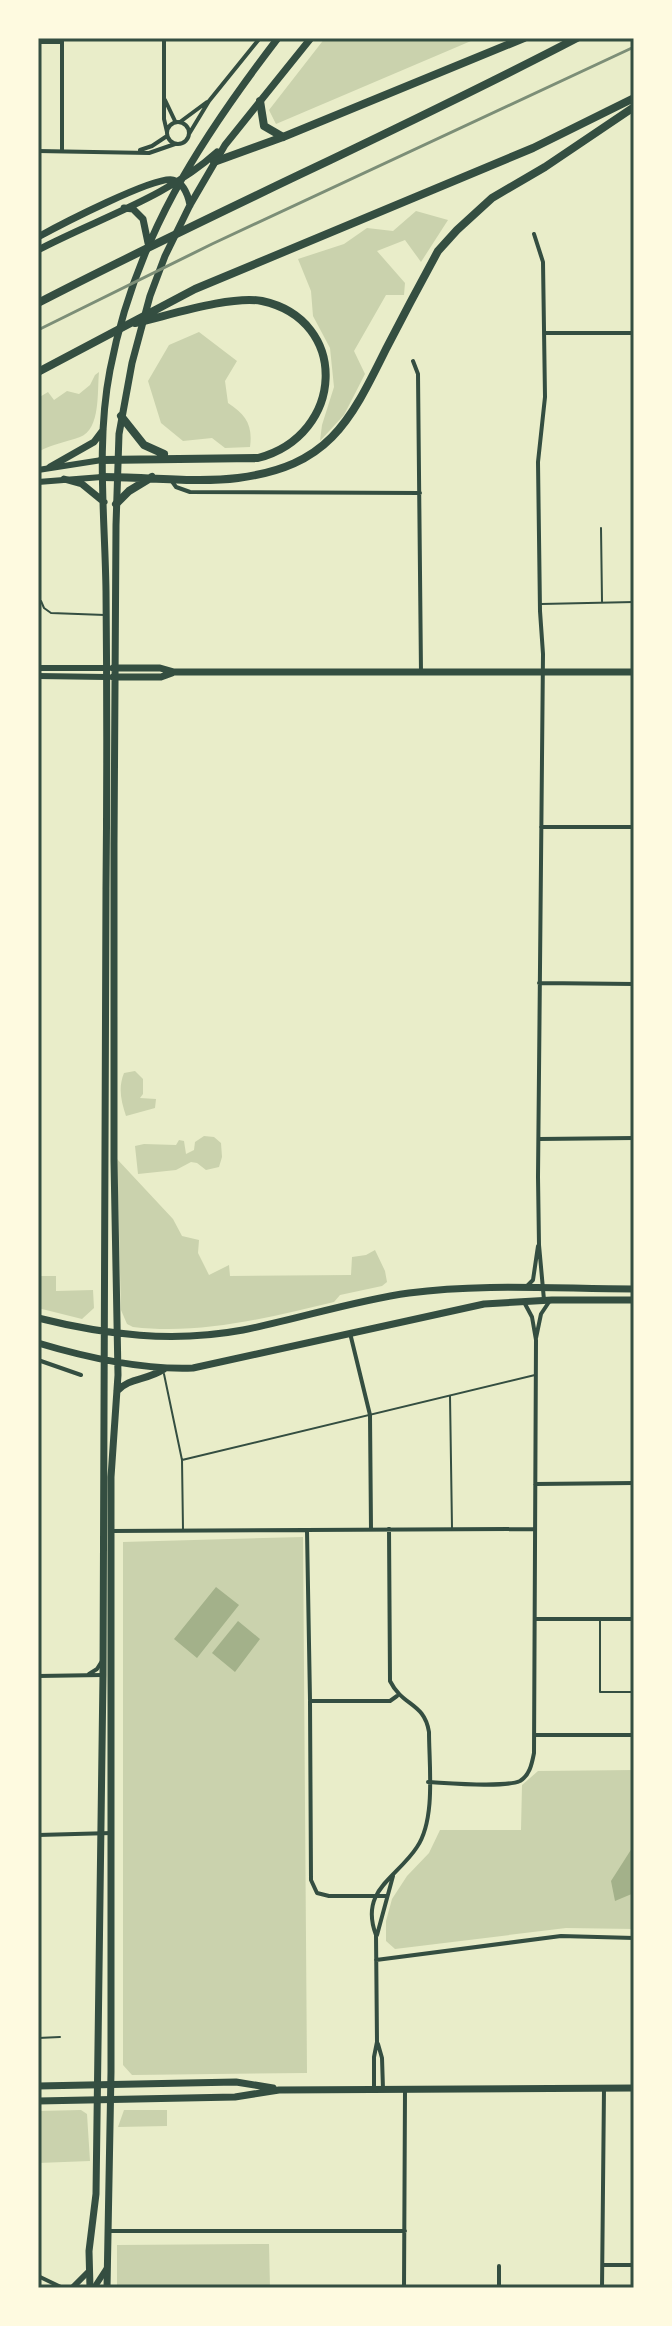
<svg xmlns="http://www.w3.org/2000/svg" width="672" height="2326" viewBox="0 0 672 2326" font-family="Arial,sans-serif">
  <style>
    .green { fill: #cad2ad }
    .water { fill: #a3b18a }
    .lines { fill: none; stroke-linecap: round; stroke-linejoin: round }
    .service { stroke: #344e41; stroke-width: 2 }
    .minor { stroke: #344e41; stroke-width: 4 }
    .secondary { stroke: #344e41; stroke-width: 6 }
    .primary { stroke: #344e41; stroke-width: 7 }
    .trunk { stroke: #344e41; stroke-width: 7 }
    .motorway { stroke: #344e41; stroke-width: 8 }
    .rail { stroke: #7c8e77; stroke-width: 3 }
    .neatline { fill: none; stroke: #344e41; stroke-width: 3 }
  </style>
  <rect width="100%" height="100%" fill="#e9edc9"/>
  <path class="green" d="M325 38H478L276 124 269 110Z
    M416 211 448 220 421 262 405 240 377 251 405 283 404 295H386L354 351 365 374 344 415 320 441 322 425 334 387 330 348 313 316 311 291 298 259 344 244 367 228 393 231Z
    M199 332 237 361 225 381 228 403C246 415 253 425 250 447L225 448 212 438 183 441 161 423 148 381 169 345Z
    M99 372C97 391 101 429 80 437 64 443 54 443 38 452V398L48 392 54 400 67 391 79 394 90 385 95 375Z
    M135 1071 143 1079V1094L140 1098 156 1099 155 1108 126 1116C121 1101 118 1088 124 1073Z
    M204 1136 214 1137 221 1143 222 1157 219 1167 206 1170 197 1163 191 1162 176 1170 138 1174 135 1146 144 1144 176 1145 179 1140 184 1141 186 1154 194 1150 195 1142Z
    M117 1159 173 1219 182 1236 199 1240 198 1253 209 1275 229 1265 230 1276 351 1275 352 1257 366 1255 375 1250 385 1271 387 1282 382 1286 340 1295 334 1302C267 1318 201 1335 133 1327L127 1324 121 1310Z
    M38 1276H56V1291L93 1290 94 1308 82 1319 38 1308Z
    M303 1537 307 2073 132 2075 123 2065V1542Z
    M634 1770V1929L566 1928 395 1949 386 1941V1921L392 1899 407 1876 429 1853 440 1830H521L522 1785 538 1771Z
    M81 2110 87 2114 90 2161 38 2163V2111Z
    M124 2110H167V2126L118 2127Z
    M269 2244 270 2288H117V2245Z"/>
  <path class="water" d="M216 1587 239 1605 197 1658 174 1639Z
    M238 1621 260 1639 235 1672 212 1653Z
    M634 1845V1893L615 1901 611 1881Z"/>
  <g class="lines">
    <path class="service" d="M601 528 602 601
      M41 601 44 608 51 613 105 615
      M541 604 634 602
      M164 1374 182 1460 183 1529
      M450 1396 452 1528
      M182 1460 535 1375
      M600 1620V1692H634
      M38 2038 60 2037"/>
    <path class="minor" d="M164 38V119L167 132
      M38 42H62
      M165 100 175 121
      M167 133a11 11 0 1 1 22 0a11 11 0 1 1-22 0Z
      M180 122 207 102
      M189 134 209 101 260 38
      M140 150 152 146 167 136
      M38 151 149 153 175 144
      M62 151V38
      M534 234 543 262 545 397 538 462 540 611 543 654 538 1177 539 1245 544 1300
      M544 333H634
      M413 361 418 374 421 672
      M171 480 176 487 190 492 420 493
      M541 827H634
      M539 983 634 984
      M539 1139 634 1138
      M527 1286 533 1280 538 1246
      M350 1333 370 1415 371 1529
      M536 1338 541 1314 549 1302
      M38 1360 81 1375
      M535 1484 634 1483
      M110 1531 535 1529
      M307 1531 310 1700
      M535 1619H634
      M89 1674 97 1669 102 1661
      M38 1676 102 1675
      M534 1735H634
      M428 1782C448 1783 504 1788 520 1781 530 1775 532 1763 534 1753L536 1340 532 1317 524 1302
      M38 1835 112 1833
      M387 1896H329L317 1893 311 1880 310 1701H390L397 1696
      M377 1935 393 1876
      M376 1960 561 1936 634 1938
      M378 2044 382 2058 383 2089
      M374 2089V2057L377 2042 376 1935C359 1890 397 1878 417 1847 436 1819 429 1765 429 1732 424 1702 403 1707 390 1681L389 1529
      M108 2231H405
      M603 2265H634
      M499 2266V2288
      M38 2276 63 2288
      M404 2288 405 2091
      M602 2288 604 2088"/>
    <path class="secondary" d="M38 470 102 460
      M38 482 102 477
      M38 668H106
      M38 676 106 677
      M72 2288 89 2271
      M94 2288 107 2268"/>
    <path class="primary" d="M124 208 133 209 143 219 148 243
      M38 237C58 226 156 175 173 180 184 183 188 195 190 205
      M38 250C99 218 166 198 217 152
      M50 467 94 442 103 430
      M64 479 82 484 104 502
      M113 668H160L174 672H634
      M113 677H161L172 673
      M38 1318C106 1335 173 1343 243 1330 299 1319 352 1301 409 1293 482 1283 560 1289 634 1289
      M38 1343C88 1358 141 1370 193 1368L484 1304 552 1300H634
      M117 1391C130 1377 146 1381 164 1369
      M90 2288 89 2251 96 2194C98 2021 101 1848 103 1675 106 1413 103 1151 106 889 107 790 107 690 106 591 105 518 96 442 110 370 135 239 199 141 278 38
      M107 2288 111 2072V1477L118 1375 114 1161V844L116 525 119 434 132 363 150 296 165 256 190 205 225 145 311 38"/>
    <path class="trunk" d="M38 2086 236 2082 273 2088
      M38 2101 235 2097 279 2090 634 2088"/>
    <path class="motorway" d="M260 101 264 126 283 137
      M214 162 283 137 524 38
      M38 303C216 211 399 131 577 38
      M38 372 195 289 533 148 634 98
      M121 416 144 445 164 454
      M102 460 258 458C345 435 350 320 262 301 231 295 167 316 135 323
      M102 477C144 477 198 483 238 478 328 466 349 424 386 349 403 316 420 284 438 251L457 230 492 198 545 167 634 107
      M116 504 129 491 152 477"/>
    <path class="rail" d="M38 330 212 244 634 47"/>
  </g>
  <rect width="672" height="2326" fill="none" stroke="#fefae0" stroke-width="80"/>
  <rect x="40" y="40" width="592" height="2246" class="neatline"/>
</svg>
